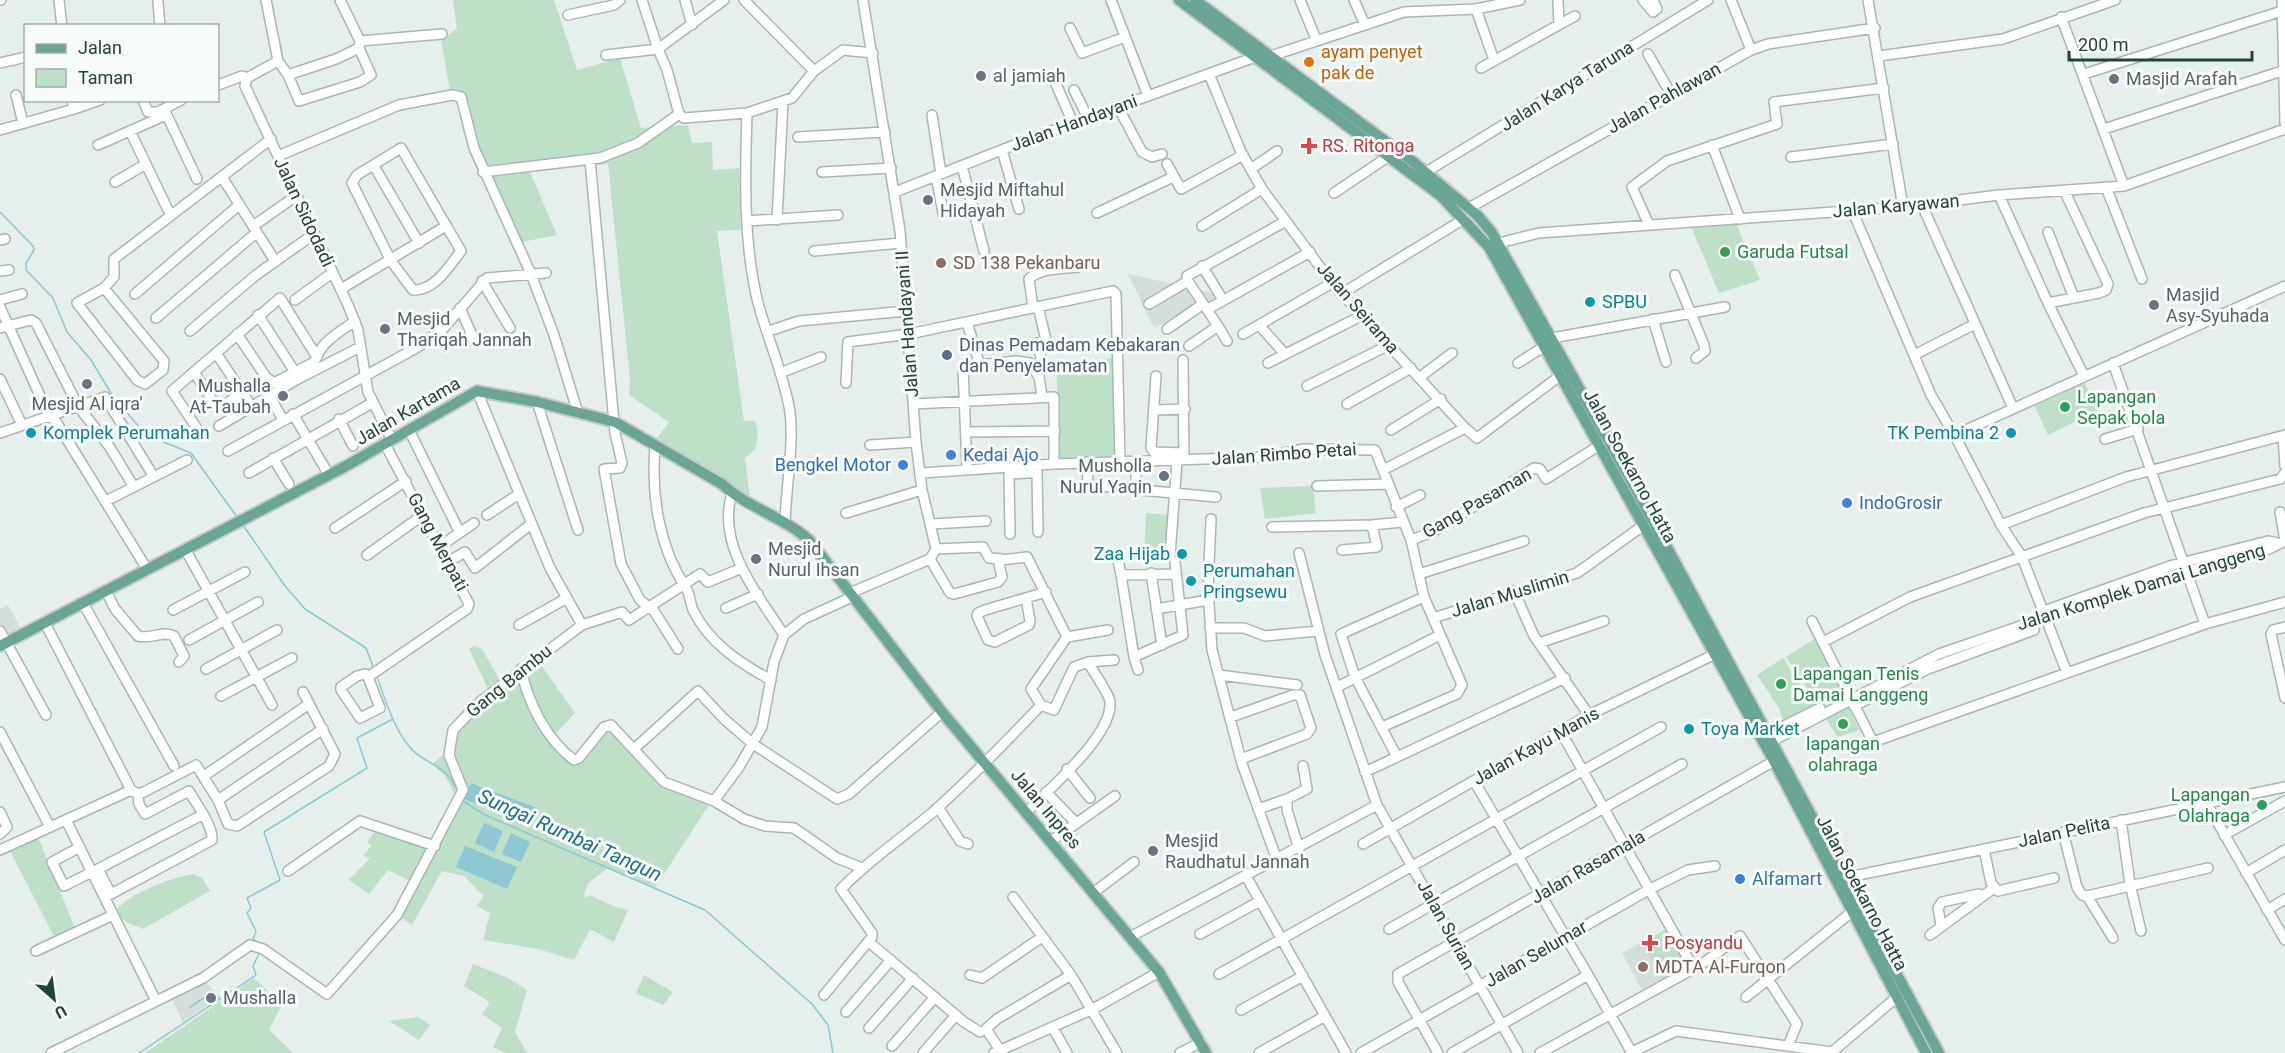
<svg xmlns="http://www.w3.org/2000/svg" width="2285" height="1053" viewBox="0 0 2285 1053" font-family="Roboto,sans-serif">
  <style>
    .built { fill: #d4dfda }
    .green { fill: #bfe0c8 }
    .water { fill: #8ec9d4 }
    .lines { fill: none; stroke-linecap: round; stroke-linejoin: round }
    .stream { stroke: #8ec9d4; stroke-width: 1.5 }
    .minor-casing { stroke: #a8b8b2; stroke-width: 12 }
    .major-casing { stroke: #c2cac8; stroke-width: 14 }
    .minor { stroke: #fff; stroke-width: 9 }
    .major { stroke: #6aa596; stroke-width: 10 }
    .food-dot { fill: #e8710a; stroke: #f7fbf9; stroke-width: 2 }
    .worship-dot { fill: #6b7280; stroke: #f7fbf9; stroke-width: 2 }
    .health-dot { fill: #e0444e; stroke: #f7fbf9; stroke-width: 2 }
    .leisure-dot { fill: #2e9e5b; stroke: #f7fbf9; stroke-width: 2 }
    .education-dot { fill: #8d6e63; stroke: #f7fbf9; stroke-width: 2 }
    .culture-dot { fill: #0f9aa8; stroke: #f7fbf9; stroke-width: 2 }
    .service-dot { fill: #5c6f8a; stroke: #f7fbf9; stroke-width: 2 }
    .shop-dot { fill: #3f7fe0; stroke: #f7fbf9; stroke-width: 2 }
    .labels { text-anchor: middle; stroke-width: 6; stroke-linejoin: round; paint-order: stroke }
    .food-label { font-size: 18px; fill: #c56008; stroke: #f7fbf9; text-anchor: start }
    .worship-label { font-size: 18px; fill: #5b616d; stroke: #f7fbf9; text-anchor: start }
    .street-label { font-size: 18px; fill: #24423a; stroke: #f7fbf9 }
    .health-label { font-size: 18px; fill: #be3a42; stroke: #f7fbf9; text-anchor: start }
    .leisure-label { font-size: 18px; fill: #27864d; stroke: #f7fbf9; text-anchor: start }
    .education-label { font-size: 18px; fill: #785e54; stroke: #f7fbf9; text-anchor: start }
    .culture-label { font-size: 18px; fill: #0d838f; stroke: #f7fbf9; text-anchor: start }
    .service-label { font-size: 18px; fill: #4e5e75; stroke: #f7fbf9; text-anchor: start }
    .shop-label { font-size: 18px; fill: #366cbe; stroke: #f7fbf9; text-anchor: start }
    .water-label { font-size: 20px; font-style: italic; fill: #1c6f80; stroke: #f7fbf9 }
  </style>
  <rect width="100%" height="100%" fill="#e6efeb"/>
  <path class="built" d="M1128 274 1221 295 1154 328Z
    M8 605 22 630 0 641V609Z
    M1642 942 1663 982 1643 992 1622 953Z
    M203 978 219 998 183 1022 170 995Z"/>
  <path class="green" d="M453 0H554L577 70 620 58 641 128 688 125 692 143 712 142 713 170 739 168 741 230 717 231 744 421H755C759 436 760 449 745 458L750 497 655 441 669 422 629 395 630 379 608 164 530 172 557 235 517 243 487 177 461 94 450 91 441 39 457 29Z
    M1735 221 1760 280 1719 293 1690 224Z
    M1115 358 1116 456 1060 459 1056 362Z
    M2084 381 2097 411 2048 435 2033 403Z
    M1313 486 1316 513 1265 519 1260 488Z
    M1146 513 1170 515 1166 555 1144 554Z
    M1814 639 1845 693 1785 725 1779 708 1757 675 1783 658 1805 692 1803 694 1809 691 1786 657Z
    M474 646 482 649 502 684 536 658 575 713 554 735 576 759 606 724 667 778 714 797 655 888 608 868 588 883 583 898 590 895C601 900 617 909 628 910L614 942 590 929 574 960 538 949 483 940 490 913 477 906 483 896 464 876 442 871 412 925 397 915 414 883 388 870 369 894 349 880 370 858 363 856 371 846 367 842 376 830 435 846 458 801 446 777 432 764 448 751 453 730 490 693 469 649Z
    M1849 707 1859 730 1838 737 1826 719Z
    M38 837 75 928 55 938 10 851Z
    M193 874 202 878 210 891 143 929 126 922 115 912C128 893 171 878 193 874Z
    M1669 928 1691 967 1663 982 1646 950 1658 944 1654 936Z
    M473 964 508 978 527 990 515 1032 527 1053H506L493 1047 502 1028 482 1014 489 1004 488 1001 464 986Z
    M644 975 673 992 663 1005 636 993Z
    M254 978 282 1005 269 1030 293 1053H145Z
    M418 1017 430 1025 419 1040 389 1021Z"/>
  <path class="water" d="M471 783 537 808 531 824 464 799Z
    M484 823 503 831 494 852 475 843Z
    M511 833 530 842 521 862 502 854Z
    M465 846 517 867 507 889 456 867Z"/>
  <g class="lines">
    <path class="stream" d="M0 212 33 246 34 250 26 263V270L53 298 67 332 91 360 112 395 146 435 191 453 237 517
      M243 525 285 586 305 609 366 648 374 669
      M377 677C385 699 393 726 408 745 424 766 444 761 458 791
      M463 801 485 815 705 910 812 1004 828 1025 833 1053
      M262 945 253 939 256 931 247 913 251 908 247 898 280 880 264 832 367 768 357 738 393 719
      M190 1007 213 992 220 999
      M139 1053 256 975 253 966 260 952"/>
    <g class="minor-casing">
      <path id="minor" d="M0 0H1
        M59 0 62 26
        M266 0 278 61 247 78 245 86 348 305 358 330 368 392 392 440
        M340 0 360 41
        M685 0 692 25
        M724 0 658 49 667 70 679 114 684 118 747 113 792 98 814 71 843 50 873 53
        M744 0 814 71
        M1111 0 1148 96
        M1300 0 1316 39
        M1354 0 1365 25
        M1558 0 1559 25
        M1643 0 1653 12 1657 9 1653 0
        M1731 0 1751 50
        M1868 0 1903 207
        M2282 0 2285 123
        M158 2 160 26
        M1476 9 1494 60
        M568 15 614 5 620 0
        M2061 17 2124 186
        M1070 28 1082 53 1125 37
        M1648 54 1671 94
        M606 55 658 49 642 0
        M1271 56 1404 12 1476 9 1520 0
        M1879 56 2003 39 2115 0
        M278 61 288 75 336 59 359 48 360 41 442 34
        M0 63 26 57
        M1481 68 1575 16
        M1209 74 1241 152 1262 189 1332 283 1465 428 1477 438 1561 375
        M2084 74 2282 11
        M288 75 299 101 360 82 371 75 359 48
        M1052 75 1073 123
        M218 85 242 76 247 78
        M1074 90 1088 118
        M16 95 23 123
        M72 100 74 109 100 100
        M143 100 148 112H158L181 100
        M1118 107 1142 152 1152 157 1162 154
        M164 109 197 179
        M747 113C745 175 743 242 758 303 768 340 784 375 790 412 794 445 786 488 785 522
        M932 115 941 174
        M2104 129 2282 71
        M0 130 74 109
        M130 131 168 210
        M798 137 885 132
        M98 145 166 115
        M1712 145 1740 219
        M401 148 461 251C449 266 435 291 413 290L391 261 352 183 357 175Z
        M1002 150 1019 209
        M278 156 399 105 452 95 461 97 474 148 531 274 554 335 578 413
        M1791 157 1893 144
        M590 160 615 433 622 463 620 468 604 469 621 564 640 600 654 611 678 649
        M1167 164 1181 189 1243 155
        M374 166 419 243
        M962 166 984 251
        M1251 169 1277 151
        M483 172 600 158 638 143 679 114
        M822 172 891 168
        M1426 172 1708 0
        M936 176 943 213
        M222 177 275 261
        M115 182 146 164
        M2106 187 2142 279
        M895 192 1027 140 1255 57
        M1334 193 1389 156
        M1999 195 2048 303 2084 376
        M1922 205 2013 408
        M1469 208 1751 50 1768 44 1875 28
        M1852 210 1931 395 1956 438
        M1097 213 1173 177
        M777 220 783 101
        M747 221 838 215
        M1649 225 1632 187 1667 161 1777 124 1774 102 1884 88
        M253 226 296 196
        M1202 226 1262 189
        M2048 232 2074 298
        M0 240 5 239
        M1499 243 1539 233 1903 207 1999 195 2124 186 2285 129
        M814 251 901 243
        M1202 266 1223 300
        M0 271 9 270
        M1675 275 1704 345 1705 351 1696 358
        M482 281 510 328
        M104 288 164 361 163 370 145 384 137 380 77 303 104 288 114 277V259L271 139
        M341 289 446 226
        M135 294 239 205
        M1341 294 1464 219
        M0 300 22 294
        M295 300 332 273
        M2048 303 2099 293 2106 290 2108 284 2065 192
        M1149 304 1188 281
        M0 307 49 416 55 420 147 569
        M1038 307 1046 340 1037 343 1042 361
        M460 308 475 342
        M1033 308 1029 279C1040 268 1062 269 1078 267
        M1208 309 1310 252
        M258 315 295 372
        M156 318 256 233
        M1653 319 1666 362
        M967 322 980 366
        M1259 325 1332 283
        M1218 326 1227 341
        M0 328 31 320 36 323 78 406 109 446 134 487
        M1167 329 1203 304
        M190 331 256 275 314 234
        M769 331 799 321 906 311
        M237 334 266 377
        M1243 334 1259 325 1284 353
        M1552 338 1725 307
        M1189 346 1218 326 1188 281 1187 276 1286 221
        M216 353 248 401
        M1916 354 1975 324
        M317 357 280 298 194 372 218 409 266 377 274 383 314 362C317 358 318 353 321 349 328 338 344 329 355 321
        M1183 360 1184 458
        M1268 363 1361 316
        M1518 363 1545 346
        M2113 363 2205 624
        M194 372 172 391 200 433
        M780 373 821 357
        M1156 376 1151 448 1154 452 1184 453
        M1420 377 1452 353
        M0 379 22 425
        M846 383 848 342 909 334 1113 291 1116 294 1120 461
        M1307 386 1389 345
        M269 395 283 420
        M537 402 578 530
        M913 404 1054 397V464
        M1347 404 1411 368
        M1155 410 1185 409
        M293 414 329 475
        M339 419 353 446
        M219 426 296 380 360 347
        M409 430 458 529
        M1391 430 1441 399
        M966 432 1055 431
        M0 433 105 397 154 477
        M2283 436 2285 466
        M2105 439 2138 429
        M870 445 916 442
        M655 447C651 496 659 547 686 588 690 594 690 603 693 610 709 643 741 664 771 680
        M228 451 418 347 442 330 487 278 546 273
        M273 458 289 484
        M1087 462 1088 485 1216 497
        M1028 467V473L1037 472 1038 532
        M967 468 963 367 1016 361 1030 363 1039 377 1042 396
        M1383 470 1465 428
        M249 473 372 403
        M921 473 1054 464 1264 457 1304 449 1375 450 1411 540 1424 597 1462 685 1457 694 1382 727
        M1317 486 1388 484
        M1136 489V461
        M732 493C716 545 757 593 784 635
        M106 501 187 460
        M1396 507 1420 495
        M846 513 922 490
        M487 515 519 494
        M1211 519 1208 589 1212 650 1242 764 1277 860
        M931 524 986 521
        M2001 525 2126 477 2285 435
        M1272 527 1372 525 1402 522
        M335 528 406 481
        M1010 534 1009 474 1028 473
        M1411 540 1435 531 1534 468 1540 469 1546 479 1600 445
        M439 547 474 523
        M185 549 272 705
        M936 549 983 547 989 558 1002 559
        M1342 550 1377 547 1372 525
        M1299 553 1325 655 1377 805 1518 1053
        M367 555 423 515
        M1170 556 1177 461
        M930 559 950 593 954 594 998 582 1002 577 999 564 1001 560 1027 557 1067 637
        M1118 560 1121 575
        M448 562 465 552 475 568 531 524
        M1175 562 1183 635 1134 657 1121 575 1176 574
        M1151 573 1162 645
        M1419 574 1524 541
        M106 591 115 609 138 636C151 640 161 630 174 636L184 656 179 662
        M1514 591 1534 636 1589 715
        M850 593 930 559 936 549 922 490 916 442 900 231 863 0
        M1026 598 1030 621 1029 625 995 642 988 640 977 616 978 613 985 610 1046 592
        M83 603 174 766
        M726 608 758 594
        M1156 609 1208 600
        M173 610 245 572
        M2044 611 2173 565 2268 541 2277 543
        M1433 618 1577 573 1644 525
        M1812 621 1873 742 2205 624 2285 602
        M519 625 567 598
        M582 625 622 612 629 620 700 574 708 582 742 568
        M2285 627 2273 630 2271 634 2285 698
        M1210 628H1244L1265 636 1318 631
        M0 631 46 715
        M189 640 258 602
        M1823 642 1910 597 2144 513 2280 479 2285 473
        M1539 643 1604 621
        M1134 657 1138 670
        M1088 662 1114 660
        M206 669 277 630
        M521 669C528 703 546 739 574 760L579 758 604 727 611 725 664 782 714 801 739 767 762 727 774 662 784 635 804 619 852 597
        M2067 673 2022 557 2001 525 1956 438 1966 430 2285 286
        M1219 675 1297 685
        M368 677 365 674 357 676 341 687V690L360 718 380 708 368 677 467 609 469 604 385 444
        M1337 687 1440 635
        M221 696 292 658
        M1041 705 1031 689 1067 637 1108 630
        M1854 706 1928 669 2034 630
        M1231 717 1293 695H1300L1311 728 1307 734 1241 759
        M0 732 50 827
        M1561 732 1694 969
        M1768 734 1820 708
        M1772 741 1939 654 2145 583 2269 549 2285 541 2280 512
        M634 749 698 691 723 718 753 744 837 799 849 794 942 712
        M1397 757 1355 677 1341 634 1424 597
        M1067 769 1090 798
        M1365 772 1565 678
        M204 776 309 704
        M131 790 138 794 144 792 196 765 218 800 228 824 237 826 329 766 335 754 303 692
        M1046 792 1076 823
        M138 794 139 804 145 814 189 791C196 804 213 825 212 840L111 894 98 869 202 815
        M218 800 323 729
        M714 801 744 819 765 826 794 828 837 858 862 868
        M2207 804 2285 940
        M938 807 960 841 968 844
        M1258 809 1287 799
        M0 812 7 827 0 834
        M66 820 155 999
        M2121 820 2130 884 2141 931
        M2063 832 2077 887 2082 895 2087 896 2113 938
        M2224 835 2285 801
        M1050 842 1115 796
        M1363 844 1589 715 1713 655
        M80 847 52 862 64 886 96 870
        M1299 849 1287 810V799L1307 789 1303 766
        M1984 849 1991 883 1998 891 2054 878
        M0 850 131 790 45 623
        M288 871 360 821 435 846
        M2246 873 2285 850
        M1246 876 1346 1053
        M1844 878 2285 787
        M1093 893 1134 862
        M2087 896 2208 868
        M1013 897 1071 975 1117 1053
        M2267 910 2285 899
        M1941 925 1938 908 1942 902 1979 894
        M1389 929 1682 764
        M1200 934 1260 901
        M1930 935 1994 888
        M1130 937 1377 805
        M869 942 964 1022 980 1032
        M36 951 113 915
        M1219 974 1661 727
        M970 975 982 978 1042 937
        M1588 975 1632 1053
        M824 995 872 937V933L841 889C869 860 902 838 933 812 971 778 1006 742 1041 705L1054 710 1074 667 1088 662C1092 670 1110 695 1110 702 1113 735 1049 789 1027 812
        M1746 997 1853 911
        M1241 1010 1303 976
        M846 1012 891 960
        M869 1028 913 978
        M1053 1028 1067 1053
        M892 1046 935 997
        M1000 1050 986 1029 997 1019 1071 975
        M51 1053 203 978 250 945 263 949 327 994 397 915 463 790 449 755 453 730 481 701 582 625 550 568 477 391
        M923 1053 956 1015
        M994 1053 1093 1009 1159 972
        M1180 1053 1201 1042
        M1259 1053 1325 1016
        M1361 1053 1650 889 1688 870 1715 866
        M1438 1053 1398 982V974L1774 761
        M1452 1053 1588 975 1474 781
        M1540 1053 1702 964 1740 936 1797 1024 1788 1046
        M1630 1053 1676 1031 1832 1052
        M1831 1053 1897 997"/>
    </g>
    <g class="major-casing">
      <path id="major" d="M1179 0 1441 196 1489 247 1774 761 1926 1053
        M1195 0 1412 161 1478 216 1492 233 1634 486 1939 1053
        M0 646 346 466 477 391 537 402 615 422 722 484C748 508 784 517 810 541L942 712 1159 972 1206 1053"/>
    </g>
    <use href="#minor" class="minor"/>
    <use href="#major" class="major"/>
  </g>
  <circle class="food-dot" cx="1309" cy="62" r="6"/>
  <g class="worship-dot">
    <circle cx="981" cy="76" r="6"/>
    <circle cx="2114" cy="79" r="6"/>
    <circle cx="928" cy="200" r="6"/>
    <circle cx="2154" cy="305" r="6"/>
    <circle cx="385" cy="329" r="6"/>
    <circle cx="87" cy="384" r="6"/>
    <circle cx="283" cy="396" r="6"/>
    <circle cx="1164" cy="476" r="6"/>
    <circle cx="756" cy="559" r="6"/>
    <circle cx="1153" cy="851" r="6"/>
    <circle cx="211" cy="998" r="6"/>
  </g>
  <g class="health-dot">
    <path d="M1306 137h6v6h6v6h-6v6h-6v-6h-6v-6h6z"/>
    <path d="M1647 934h6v6h6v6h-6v6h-6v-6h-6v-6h6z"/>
  </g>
  <g class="leisure-dot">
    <circle cx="1725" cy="252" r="6"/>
    <circle cx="2065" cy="407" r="6"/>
    <circle cx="1781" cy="684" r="6"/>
    <circle cx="1843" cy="724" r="6"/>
    <circle cx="2262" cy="805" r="6"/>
  </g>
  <g class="education-dot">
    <circle cx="941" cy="263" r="6"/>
    <circle cx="1643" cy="967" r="6"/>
  </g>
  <g class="culture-dot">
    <circle cx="1590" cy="302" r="6"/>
    <circle cx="31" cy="433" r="6"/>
    <circle cx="2011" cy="433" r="6"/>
    <circle cx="1182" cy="554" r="6"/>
    <circle cx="1191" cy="581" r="6"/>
    <circle cx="1689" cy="729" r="6"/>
  </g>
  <circle class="service-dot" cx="947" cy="355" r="6"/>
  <g class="shop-dot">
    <circle cx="951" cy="455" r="6"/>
    <circle cx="903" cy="465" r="6"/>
    <circle cx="1847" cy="503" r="6"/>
    <circle cx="1740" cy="879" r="6"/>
  </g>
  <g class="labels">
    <g class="food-label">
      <text x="1321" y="58">ayam penyet<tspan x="1321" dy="21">pak de</tspan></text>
    </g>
    <g class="worship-label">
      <text x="993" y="82">al jamiah</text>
      <text x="2126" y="85">Masjid Arafah</text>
      <text x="940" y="196">Mesjid Miftahul<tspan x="940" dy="21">Hidayah</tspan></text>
      <text x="2166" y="301">Masjid<tspan x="2166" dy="21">Asy-Syuhada</tspan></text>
      <text x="397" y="325">Mesjid<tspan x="397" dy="21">Thariqah Jannah</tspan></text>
      <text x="271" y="392" text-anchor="end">Mushalla<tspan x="271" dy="21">At-Taubah</tspan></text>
      <text x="87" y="410" text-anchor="middle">Mesjid Al iqra'</text>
      <text x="1152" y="472" text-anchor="end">Musholla<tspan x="1152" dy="21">Nurul Yaqin</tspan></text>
      <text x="768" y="555">Mesjid<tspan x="768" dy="21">Nurul Ihsan</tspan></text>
      <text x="1165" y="847">Mesjid<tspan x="1165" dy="21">Raudhatul Jannah</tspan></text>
      <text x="223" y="1004">Mushalla</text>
    </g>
    <g class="street-label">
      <text transform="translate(1567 86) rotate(-32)" y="6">Jalan Karya Taruna</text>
      <text transform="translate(1664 98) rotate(-29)" y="6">Jalan Pahlawan</text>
      <text transform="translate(1074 123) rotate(-20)" y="6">Jalan Handayani</text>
      <text transform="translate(1896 206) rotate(-5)" y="6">Jalan Karyawan</text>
      <text transform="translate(304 212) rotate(65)" y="6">Jalan Sidodadi</text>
      <text transform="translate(1358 308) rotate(49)" y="6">Jalan Seirama</text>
      <text transform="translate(907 324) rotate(-94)" y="6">Jalan Handayani II</text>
      <text transform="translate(408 411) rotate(-30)" y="6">Jalan Kartama</text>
      <text transform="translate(1284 454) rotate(-4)" y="6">Jalan Rimbo Petai</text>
      <text transform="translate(1630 466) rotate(61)" y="6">Jalan Soekarno Hatta</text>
      <text transform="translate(1477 503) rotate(-30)" y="6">Gang Pasaman</text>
      <text transform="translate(438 542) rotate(62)" y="6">Gang Merpati</text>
      <text transform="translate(2141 587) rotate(-17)" y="6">Jalan Komplek Damai Langgeng</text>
      <text transform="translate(1510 594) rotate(-17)" y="6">Jalan Muslimin</text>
      <text transform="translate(509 681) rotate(-39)" y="6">Gang Bambu</text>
      <text transform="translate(1536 746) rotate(-29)" y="6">Jalan Kayu Manis</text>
      <text transform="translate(1046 809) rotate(50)" y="6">Jalan Inpres</text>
      <text transform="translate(2064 832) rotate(-12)" y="6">Jalan Pelita</text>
      <text transform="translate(1588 867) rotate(-30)" y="6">Jalan Rasamala</text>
      <text transform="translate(1862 893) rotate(62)" y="6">Jalan Soekarno Hatta</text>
      <text transform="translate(1446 925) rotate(61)" y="6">Jalan Surian</text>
      <text transform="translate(1536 954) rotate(-30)" y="6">Jalan Selumar</text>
    </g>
    <g class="health-label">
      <text x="1322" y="152">RS. Ritonga</text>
      <text x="1664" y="949">Posyandu</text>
    </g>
    <g class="leisure-label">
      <text x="1737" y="258">Garuda Futsal</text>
      <text x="2077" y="403">Lapangan<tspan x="2077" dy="21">Sepak bola</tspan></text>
      <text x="1793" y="680">Lapangan Tenis<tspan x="1793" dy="21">Damai Langgeng</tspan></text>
      <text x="1843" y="750" text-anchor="middle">lapangan<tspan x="1843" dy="21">olahraga</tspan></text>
      <text x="2250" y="801" text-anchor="end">Lapangan<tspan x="2250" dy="21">Olahraga</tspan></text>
    </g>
    <g class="education-label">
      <text x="953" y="269">SD 138 Pekanbaru</text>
      <text x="1655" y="973">MDTA Al-Furqon</text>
    </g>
    <g class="culture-label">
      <text x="1602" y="308">SPBU</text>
      <text x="43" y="439">Komplek Perumahan</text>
      <text x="1999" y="439" text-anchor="end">TK Pembina 2</text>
      <text x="1170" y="560" text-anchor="end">Zaa Hijab</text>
      <text x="1203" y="577">Perumahan<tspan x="1203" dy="21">Pringsewu</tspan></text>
      <text x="1701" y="735">Toya Market</text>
    </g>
    <g class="service-label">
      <text x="959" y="351">Dinas Pemadam Kebakaran<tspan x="959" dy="21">dan Penyelamatan</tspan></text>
    </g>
    <g class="shop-label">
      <text x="963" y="461">Kedai Ajo</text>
      <text x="891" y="471" text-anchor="end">Bengkel Motor</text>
      <text x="1859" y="509">IndoGrosir</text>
      <text x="1752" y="885">Alfamart</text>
    </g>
    <g class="water-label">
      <text transform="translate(570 835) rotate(24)" y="7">Sungai Rumbai Tangun</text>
    </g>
  </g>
  <rect x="24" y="24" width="195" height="78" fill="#f7fbf9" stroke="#a3b1ad" stroke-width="1.5"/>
  <rect x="36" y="44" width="30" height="9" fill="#6aa596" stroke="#a3b1ad" stroke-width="1.5"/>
  <text x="78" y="54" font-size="18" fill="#24423a">Jalan</text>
  <rect x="36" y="69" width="30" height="18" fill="#bfe0c8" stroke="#a3b1ad" stroke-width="1.5"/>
  <text x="78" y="84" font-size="18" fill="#24423a">Taman</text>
  <g transform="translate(54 999) rotate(152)" stroke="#f7fbf9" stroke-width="4.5" paint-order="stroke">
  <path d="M0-4.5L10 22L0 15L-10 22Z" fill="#24423a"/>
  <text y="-9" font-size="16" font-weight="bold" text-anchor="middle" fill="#24423a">U</text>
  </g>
  <path d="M2069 51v9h183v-9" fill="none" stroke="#24423a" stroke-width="3"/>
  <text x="2078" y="51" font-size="18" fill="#24423a" stroke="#f7fbf9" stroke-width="4.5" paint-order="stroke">200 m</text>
</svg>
